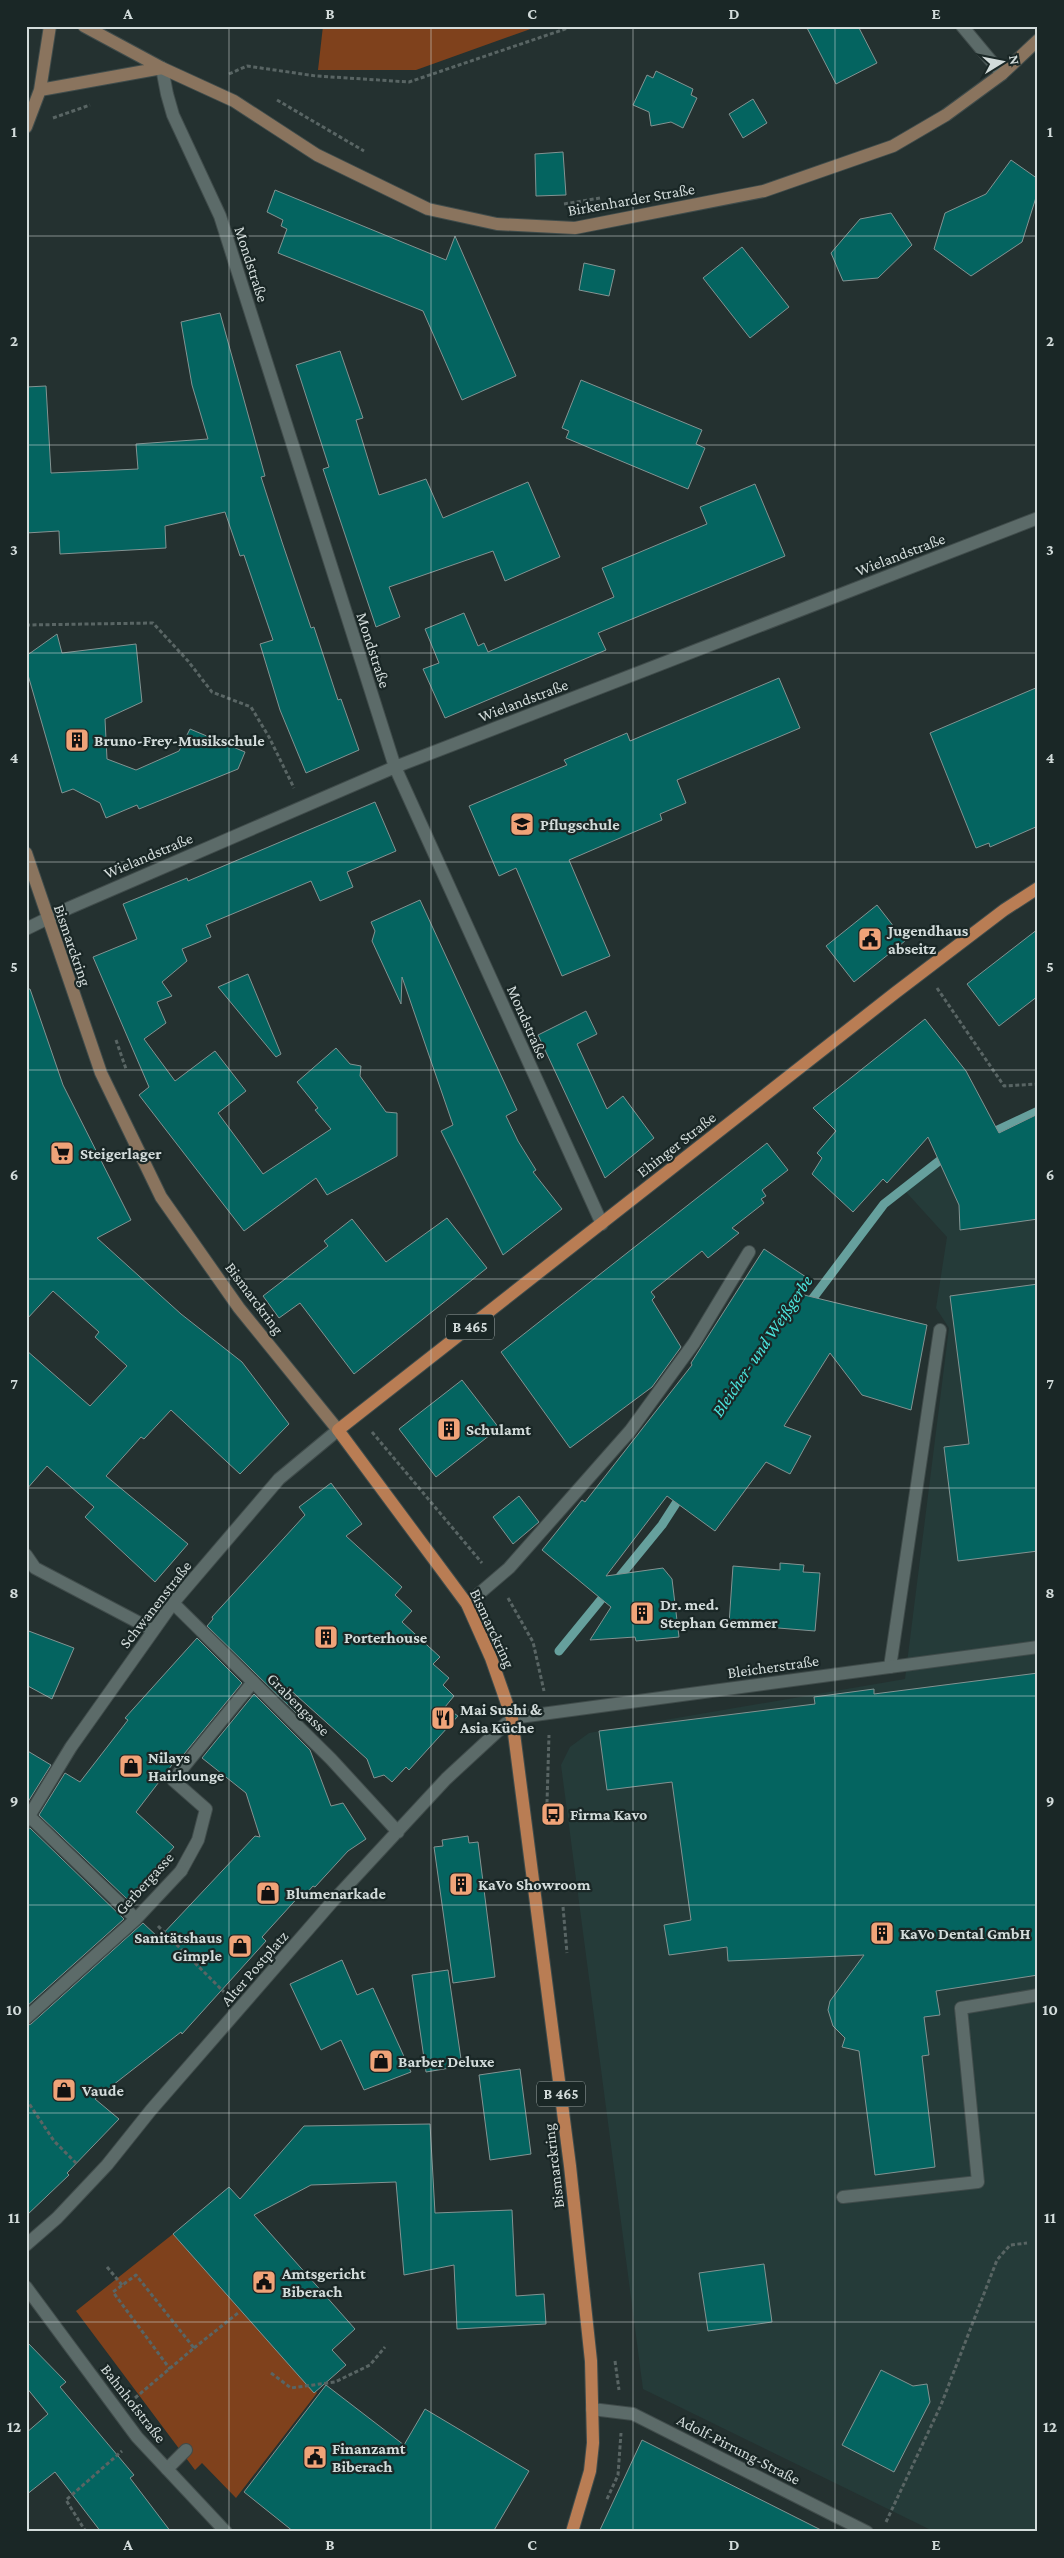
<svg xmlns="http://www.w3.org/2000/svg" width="1064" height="2558" viewBox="0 0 1064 2558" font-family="'Crimson Pro',serif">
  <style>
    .built { fill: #253b39 }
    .green { fill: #7f411c }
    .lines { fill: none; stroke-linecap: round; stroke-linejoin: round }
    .stream { stroke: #66a09d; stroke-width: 9 }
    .building { fill: #046460; stroke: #839392 }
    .service-casing { stroke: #404c4b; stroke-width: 14 }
    .pedestrian-casing { stroke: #404c4b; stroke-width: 14 }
    .minor-casing { stroke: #404c4b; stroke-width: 14 }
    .secondary-casing { stroke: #404c4b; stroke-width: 14 }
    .primary-casing { stroke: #404c4b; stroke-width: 14 }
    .path { stroke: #596564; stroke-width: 3; stroke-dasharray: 4 2.5; stroke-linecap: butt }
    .service { stroke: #5c6b69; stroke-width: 12 }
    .pedestrian { stroke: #5c6b69; stroke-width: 12 }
    .minor { stroke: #5c6b69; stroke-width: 12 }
    .secondary { stroke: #8a745e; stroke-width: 12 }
    .primary { stroke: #b97d54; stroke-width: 12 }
    .grid { fill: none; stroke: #d3dcdb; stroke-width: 1; stroke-opacity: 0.55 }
    .labels { text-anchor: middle; stroke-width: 4.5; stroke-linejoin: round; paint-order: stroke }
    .shield { fill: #1a2726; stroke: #9ca6a5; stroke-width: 1 }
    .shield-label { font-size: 15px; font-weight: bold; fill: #d3dcdb }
    .street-label { font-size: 16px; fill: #d3dcdb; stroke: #1a2726 }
    .poi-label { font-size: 16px; font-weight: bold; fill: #d3dcdb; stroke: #1a2726; text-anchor: start }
    .water-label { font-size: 18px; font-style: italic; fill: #4be5de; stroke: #1a2726 }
    .neatline { fill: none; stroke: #d3dcdb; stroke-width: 2 }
    .grid-label { font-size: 16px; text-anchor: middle; font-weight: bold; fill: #d3dcdb }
  </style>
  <rect width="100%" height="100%" fill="#243130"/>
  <path class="built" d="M1038 1111V2532H935L643 2389 561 1765 570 1747 589 1733 905 1679 949 1328 936 1308 947 1237 906 1192 950 1153Z"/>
  <path class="green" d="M323 26H539L416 70H318Z
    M173 2234 317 2393 236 2498 202 2463 195 2470 76 2311Z"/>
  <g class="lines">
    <path class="stream" d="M987 1135 1038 1111
      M807 1306 884 1204 948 1154
      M559 1651 662 1525 682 1494"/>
  </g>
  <path class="building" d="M806 26H858L877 63 836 84Z
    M656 71 693 89 691 95 697 98 683 128 671 122 651 126 649 112 633 105 647 75 653 78Z
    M753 99 767 123 743 138 729 114Z
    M563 152 566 195 536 196 535 154Z
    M1011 160 1038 179V191L1022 242 971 276 934 249 945 213 986 194Z
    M275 190 446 260 455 236 516 376 462 400 423 311 278 253 287 229 281 226 283 220 267 212Z
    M891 213 912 245 878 278 843 281 831 253 860 219Z
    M742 247 789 307 750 338 703 278Z
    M584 263 615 270 609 296 579 290Z
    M220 313 265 476 261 477 282 542 311 628 314 627 338 700 341 699 359 750 306 773 280 710 260 644 273 640 244 555 240 556 225 512 165 526 166 548 60 554 59 531 26 533V387L46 386 51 473 138 469 136 444 208 439 192 385 181 322Z
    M340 351 363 418 356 420 379 495 426 479 443 518 528 482 560 557 505 581 493 551 389 587 400 617 376 627 323 469 329 467 296 365Z
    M581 380 702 430 696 444 705 448 688 489 566 438 569 431 562 428Z
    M755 484 785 556 598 633 606 650 445 718 423 669 439 663 425 629 464 613 478 646 484 643 488 652 614 597 602 568 707 524 700 507Z
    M57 634 62 653 136 644 142 702 105 719 107 759 136 770 179 751 190 729 245 752 238 769 139 809 137 805 106 818 100 803 73 789 62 793 26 668V656Z
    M779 678 800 728 677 780 686 803 660 814 662 820 569 860 610 956 562 976 516 868 499 876 469 806 567 765 564 760 627 733 630 741Z
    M1038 687V826L990 847 989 843 976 848 930 733Z
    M375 802 396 851 347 872 353 887 320 901 311 881 206 925 211 937 182 949 187 961 162 982 172 996 157 1002 166 1023 144 1039 175 1081 215 1051 246 1091 218 1113 263 1174 331 1129 315 1110 318 1108 297 1082 336 1048 350 1064 361 1066 360 1076 386 1112 397 1113V1156L327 1195 316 1178 244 1231 139 1095 149 1087 93 957 137 939 123 904 187 878 188 881Z
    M420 900 517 1110 506 1116 518 1141 536 1170 533 1172 562 1209 503 1255 441 1131 453 1125 402 977 401 1004 372 941 375 931 371 922Z
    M877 905 905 941 854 982 826 946Z
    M1038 929V996L999 1026 967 984Z
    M248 974 281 1054 276 1057 218 987Z
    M26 989H30L63 1085 131 1220 97 1238 181 1314 242 1362 289 1424 240 1474 171 1410 144 1439 141 1437 106 1476 188 1544 155 1582 85 1517 94 1507 47 1466 26 1490V1350L90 1406 127 1366 95 1337 99 1332 53 1291 26 1320Z
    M586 1011 597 1034 577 1044 607 1109 623 1096 654 1138 605 1178 538 1035Z
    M925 1019 966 1071 999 1133 1038 1114V1219L960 1230 959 1205 928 1137 887 1183 883 1179 853 1212 812 1174 822 1158 817 1153 836 1131 813 1108Z
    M767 1143 788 1170 762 1190 766 1196 761 1199 764 1203 732 1228 739 1233 708 1258 702 1251 651 1292 655 1297 652 1300 681 1347 652 1387 570 1448 501 1352Z
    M447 1218 487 1268 354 1374 300 1303 279 1318 263 1296 328 1246 324 1241 352 1219 386 1262Z
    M764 1249 809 1279 800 1294 927 1325 911 1410 862 1395 830 1353 784 1426 811 1436 790 1474 766 1462 715 1531 667 1496 606 1576 663 1568 672 1579 679 1637 636 1641 635 1637 590 1640 611 1607 542 1550 582 1500 585 1502 692 1365 691 1363Z
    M1038 1284V1551L958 1561 944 1447 969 1444 950 1296Z
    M462 1380 499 1428 436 1477 399 1429Z
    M331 1483 362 1524 346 1536 402 1587 395 1595 412 1611 402 1622 440 1657 433 1664 449 1678 443 1685 454 1696 445 1707 458 1716 409 1770 406 1767 392 1782 384 1775 374 1778 367 1759 287 1687 298 1715 207 1626 213 1619 212 1617 305 1515 299 1507Z
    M519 1496 539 1522 513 1544 493 1517Z
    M780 1563 804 1565 803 1572 820 1573 815 1631 729 1624 733 1566 780 1570Z
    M26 1630 74 1648 52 1699 26 1685Z
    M197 1638 242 1683 180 1759 178 1757 136 1812 174 1847 127 1899 39 1815 65 1773 80 1782 128 1720 125 1718Z
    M1038 1673V1975L936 1991 940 2015 924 2017 929 2055 922 2056 935 2167 875 2175 859 2051 842 2047 845 2038 833 2026 828 2010 830 2001 864 1955 728 1961 727 1947 669 1955 664 1925 691 1920 672 1782 607 1790 599 1731 815 1704 814 1697 874 1689V1694Z
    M254 1694 310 1750 331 1806 343 1803 366 1839 348 1851 315 1887 313 1886 305 1895 302 1893 262 1937 266 1941 182 2034 181 2032 95 2099 119 2119 67 2173 69 2175 26 2216V2026L31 2024 143 1923 159 1938 255 1836 260 1837 246 1793 202 1758Z
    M26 1750 51 1765 26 1805Z
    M30 1828 124 1919 26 2007V1829Z
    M468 1836 469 1843 478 1842 495 1977 453 1983 434 1847 443 1846 442 1840Z
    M342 1960 357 1995 373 1988 411 2072 364 2090 341 2040 321 2050 290 1984Z
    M448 1970 462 2066 426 2072 412 1975Z
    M520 2069 531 2154 490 2160 479 2075Z
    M430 2124 435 2213 512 2210 516 2296 544 2294 546 2324 457 2329 454 2265 404 2275 396 2182 311 2185 254 2215 355 2329 332 2350 346 2365 314 2393 173 2234 229 2187 240 2199 304 2126Z
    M764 2264 772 2322 708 2331 699 2273Z
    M26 2341 66 2382 60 2387 134 2475 130 2478 171 2532H101L55 2472 26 2495V2433L48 2414 26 2387Z
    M881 2370 913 2386 927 2384 930 2402 894 2472 842 2445Z
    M326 2385 404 2445 425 2409 529 2471 493 2532H294L244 2492Z
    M642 2440 825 2532H599Z"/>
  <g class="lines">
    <g class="service-casing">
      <path id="service" d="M467 1604 509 1568 630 1431 694 1343 749 1252
        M890 1667 940 1330
        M843 2197 978 2182 961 2008 1038 1995
        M167 2469 186 2450"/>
    </g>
    <g class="pedestrian-casing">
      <path id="pedestrian" d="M181 1871 198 1840 206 1809 173 1780 253 1682"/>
    </g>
    <g class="minor-casing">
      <path id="minor" d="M962 26 1002 74
        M162 68 167 94 173 115 220 216 395 767 602 1224
        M26 929 69 908 395 767 1038 518
        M26 1555 35 1568 153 1630
        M173 1603 331 1759 398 1832
        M29 1816 136 1919
        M26 1821 71 1747 173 1603 279 1479 338 1430
        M26 2018 136 1919 181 1871
        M26 2245 57 2218 107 2165 151 2110 332 1902 446 1779 512 1718 1038 1647
        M26 2287 137 2437 226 2532
        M592 2409 633 2414 867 2532"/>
    </g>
    <g class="secondary-casing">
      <path id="secondary" d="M84 26 162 68 234 101 317 155 428 209 497 224 575 228 764 191 893 146 946 115 1002 74 1038 40
        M40 90 162 68
        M26 127 40 90 50 26
        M26 853 101 1073 161 1197 239 1308 338 1430"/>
    </g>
    <g class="primary-casing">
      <path id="primary" d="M572 2532 590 2471 593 2443 591 2361 570 2166 512 1718 491 1658 467 1604 338 1430 895 993 1004 910 1038 888"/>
    </g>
    <path class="path" d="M229 74 247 66 316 76 409 82 574 26
      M277 100 364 151
      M53 118 90 105
      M564 204 600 198
      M26 625 153 623 188 661 212 692 251 707 269 737 294 788
      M937 988 1004 1086 1038 1084
      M116 1040 126 1069
      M372 1432 482 1563
      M508 1598 533 1642 544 1691
      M547 1803 549 1735
      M563 1907 567 1953
      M158 1926 224 1992
      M26 2099 54 2141 77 2164
      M107 2267 122 2285
      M194 2348 238 2313
      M615 2361 619 2390
      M271 2373 291 2388 335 2382 370 2365 385 2347
      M135 2398 194 2348 136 2275 113 2292 170 2369
      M607 2499 618 2475 621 2433
      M886 2522 941 2405 997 2260 1010 2245 1027 2243
      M86 2532 66 2500 122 2451"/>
    <use href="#service" class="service"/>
    <use href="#pedestrian" class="pedestrian"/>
    <use href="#minor" class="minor"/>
    <use href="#secondary" class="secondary"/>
    <use href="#primary" class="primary"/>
  </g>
  <path class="grid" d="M229 26V2532M431 26V2532M633 26V2532M835 26V2532M26 236H1038M26 445H1038M26 653H1038M26 862H1038M26 1070H1038M26 1279H1038M26 1488H1038M26 1696H1038M26 1905H1038M26 2113H1038M26 2322H1038"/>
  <defs>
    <g id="building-square" transform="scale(1.25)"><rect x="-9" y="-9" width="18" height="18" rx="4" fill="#f0a378" stroke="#1a2726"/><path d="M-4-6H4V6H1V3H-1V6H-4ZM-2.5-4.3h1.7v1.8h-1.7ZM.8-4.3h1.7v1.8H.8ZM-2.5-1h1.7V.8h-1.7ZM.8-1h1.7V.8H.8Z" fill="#111"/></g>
    <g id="school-square" transform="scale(1.25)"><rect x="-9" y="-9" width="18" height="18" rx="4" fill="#f0a378" stroke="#1a2726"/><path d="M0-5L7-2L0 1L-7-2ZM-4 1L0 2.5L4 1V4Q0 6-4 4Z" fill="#111"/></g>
    <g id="civic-square" transform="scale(1.25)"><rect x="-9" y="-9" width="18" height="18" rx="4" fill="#f0a378" stroke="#1a2726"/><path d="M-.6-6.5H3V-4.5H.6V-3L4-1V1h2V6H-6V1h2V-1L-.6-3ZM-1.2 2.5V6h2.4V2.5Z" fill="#111"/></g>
    <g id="supermarket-square" transform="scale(1.25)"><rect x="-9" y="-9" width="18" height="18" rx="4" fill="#f0a378" stroke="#1a2726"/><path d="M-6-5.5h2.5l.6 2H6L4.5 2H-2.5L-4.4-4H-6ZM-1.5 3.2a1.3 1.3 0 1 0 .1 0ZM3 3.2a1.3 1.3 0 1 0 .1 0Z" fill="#111"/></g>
    <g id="restaurant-square" transform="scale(1.25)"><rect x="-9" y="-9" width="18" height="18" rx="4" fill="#f0a378" stroke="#1a2726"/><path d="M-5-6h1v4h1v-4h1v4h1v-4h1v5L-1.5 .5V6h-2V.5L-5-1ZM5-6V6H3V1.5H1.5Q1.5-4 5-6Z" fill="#111"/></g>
    <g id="shop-square" transform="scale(1.25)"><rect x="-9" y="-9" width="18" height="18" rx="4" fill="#f0a378" stroke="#1a2726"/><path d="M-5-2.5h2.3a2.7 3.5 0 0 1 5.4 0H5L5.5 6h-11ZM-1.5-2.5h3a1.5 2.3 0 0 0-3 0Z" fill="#111"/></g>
    <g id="bus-square" transform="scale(1.25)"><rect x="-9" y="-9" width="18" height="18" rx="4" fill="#f0a378" stroke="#1a2726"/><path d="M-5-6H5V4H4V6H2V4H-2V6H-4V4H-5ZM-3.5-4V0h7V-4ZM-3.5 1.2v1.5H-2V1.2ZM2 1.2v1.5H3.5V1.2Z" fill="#111"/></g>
  </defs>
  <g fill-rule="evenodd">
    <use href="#building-square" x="77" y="740"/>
    <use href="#school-square" x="522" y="824"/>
    <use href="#civic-square" x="870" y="939"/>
    <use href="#supermarket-square" x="62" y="1153"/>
    <use href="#building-square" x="449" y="1429"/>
    <use href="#building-square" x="642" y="1613"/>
    <use href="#building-square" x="326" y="1637"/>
    <use href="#restaurant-square" x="443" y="1718"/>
    <use href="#shop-square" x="131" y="1766"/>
    <use href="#bus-square" x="553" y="1814"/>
    <use href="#building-square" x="461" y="1884"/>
    <use href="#shop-square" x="268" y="1893"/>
    <use href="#building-square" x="882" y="1933"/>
    <use href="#shop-square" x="240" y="1946"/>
    <use href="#shop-square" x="381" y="2061"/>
    <use href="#shop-square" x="64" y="2090"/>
    <use href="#civic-square" x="264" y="2282"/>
    <use href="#civic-square" x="315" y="2457"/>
  </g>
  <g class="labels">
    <g class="shield">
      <rect x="446" y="1314.5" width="48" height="25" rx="4"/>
      <rect x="537" y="2081.5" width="48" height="25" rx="4"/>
    </g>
    <g class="shield-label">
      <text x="470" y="1332">B 465</text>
      <text x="561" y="2099">B 465</text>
    </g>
    <g class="street-label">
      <text transform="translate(631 199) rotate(-10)" y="6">Birkenharder Straße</text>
      <text transform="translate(252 264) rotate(72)" y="6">Mondstraße</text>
      <text transform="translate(900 554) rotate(-21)" y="6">Wielandstraße</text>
      <text transform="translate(374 650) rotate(72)" y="6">Mondstraße</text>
      <text transform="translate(523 700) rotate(-21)" y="6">Wielandstraße</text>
      <text transform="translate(148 855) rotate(-23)" y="6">Wielandstraße</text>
      <text transform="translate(73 945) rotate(71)" y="6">Bismarckring</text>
      <text transform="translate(528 1022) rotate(66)" y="6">Mondstraße</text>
      <text transform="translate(676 1144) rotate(-38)" y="6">Ehinger Straße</text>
      <text transform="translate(255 1298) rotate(53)" y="6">Bismarckring</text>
      <text transform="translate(155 1604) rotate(-52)" y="6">Schwanenstraße</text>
      <text transform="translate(493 1628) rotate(65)" y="6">Bismarckring</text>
      <text transform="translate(773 1666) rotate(-8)" y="6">Bleicherstraße</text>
      <text transform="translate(299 1704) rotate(45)" y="6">Grabengasse</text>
      <text transform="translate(144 1883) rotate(-48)" y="6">Gerbergasse</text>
      <text transform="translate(254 1968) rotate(-49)" y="6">Alter Postplatz</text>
      <text transform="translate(553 2166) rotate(-97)" y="6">Bismarckring</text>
      <text transform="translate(134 2403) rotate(52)" y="6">Bahnhofstraße</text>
      <text transform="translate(739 2449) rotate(27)" y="6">Adolf-Pirrung-Straße</text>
    </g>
    <g class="poi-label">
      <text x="94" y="746">Bruno-Frey-Musikschule</text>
      <text x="540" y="830">Pflugschule</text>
      <text x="888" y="936">Jugendhaus<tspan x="888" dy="18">abseitz</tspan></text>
      <text x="80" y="1159">Steigerlager</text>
      <text x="466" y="1435">Schulamt</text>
      <text x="660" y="1610">Dr. med.<tspan x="660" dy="18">Stephan Gemmer</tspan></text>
      <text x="344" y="1643">Porterhouse</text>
      <text x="460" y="1715">Mai Sushi &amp;<tspan x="460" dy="18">Asia Küche</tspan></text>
      <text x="148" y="1763">Nilays<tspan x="148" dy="18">Hairlounge</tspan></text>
      <text x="570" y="1820">Firma Kavo</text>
      <text x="478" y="1890">KaVo Showroom</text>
      <text x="286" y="1899">Blumenarkade</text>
      <text x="900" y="1939">KaVo Dental GmbH</text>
      <text x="222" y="1943" text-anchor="end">Sanitätshaus<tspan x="222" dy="18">Gimple</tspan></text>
      <text x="398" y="2067">Barber Deluxe</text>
      <text x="82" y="2096">Vaude</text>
      <text x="282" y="2279">Amtsgericht<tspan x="282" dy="18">Biberach</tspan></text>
      <text x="332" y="2454">Finanzamt<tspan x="332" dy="18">Biberach</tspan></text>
    </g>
    <g class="water-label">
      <text transform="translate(762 1346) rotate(-56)" y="6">Bleicher- und Weißgerbe</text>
    </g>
  </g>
  <rect width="1064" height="2558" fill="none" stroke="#1a2726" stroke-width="55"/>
  <g transform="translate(1002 62) rotate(80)" stroke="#1a2726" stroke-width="4" paint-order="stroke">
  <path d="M0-4L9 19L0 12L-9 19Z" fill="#d3dcdb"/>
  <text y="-8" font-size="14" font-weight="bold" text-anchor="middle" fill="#d3dcdb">N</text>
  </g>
  <rect x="28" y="28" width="1008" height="2502" class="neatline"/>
  <g class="grid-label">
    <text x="128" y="19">A</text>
    <text x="330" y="19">B</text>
    <text x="532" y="19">C</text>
    <text x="734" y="19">D</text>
    <text x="936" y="19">E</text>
    <text x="14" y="137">1</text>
    <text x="1050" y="137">1</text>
    <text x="14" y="346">2</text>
    <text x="1050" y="346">2</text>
    <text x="14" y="555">3</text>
    <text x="1050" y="555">3</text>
    <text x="14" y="763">4</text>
    <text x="1050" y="763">4</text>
    <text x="14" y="972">5</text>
    <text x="1050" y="972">5</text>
    <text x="14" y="1180">6</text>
    <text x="1050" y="1180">6</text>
    <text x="14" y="1389">7</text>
    <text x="1050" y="1389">7</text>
    <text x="14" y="1598">8</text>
    <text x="1050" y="1598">8</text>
    <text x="14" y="1806">9</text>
    <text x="1050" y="1806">9</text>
    <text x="14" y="2015">10</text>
    <text x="1050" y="2015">10</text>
    <text x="14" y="2223">11</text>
    <text x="1050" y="2223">11</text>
    <text x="14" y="2432">12</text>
    <text x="1050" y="2432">12</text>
    <text x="128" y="2550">A</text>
    <text x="330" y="2550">B</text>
    <text x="532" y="2550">C</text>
    <text x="734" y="2550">D</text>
    <text x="936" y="2550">E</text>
  </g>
</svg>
